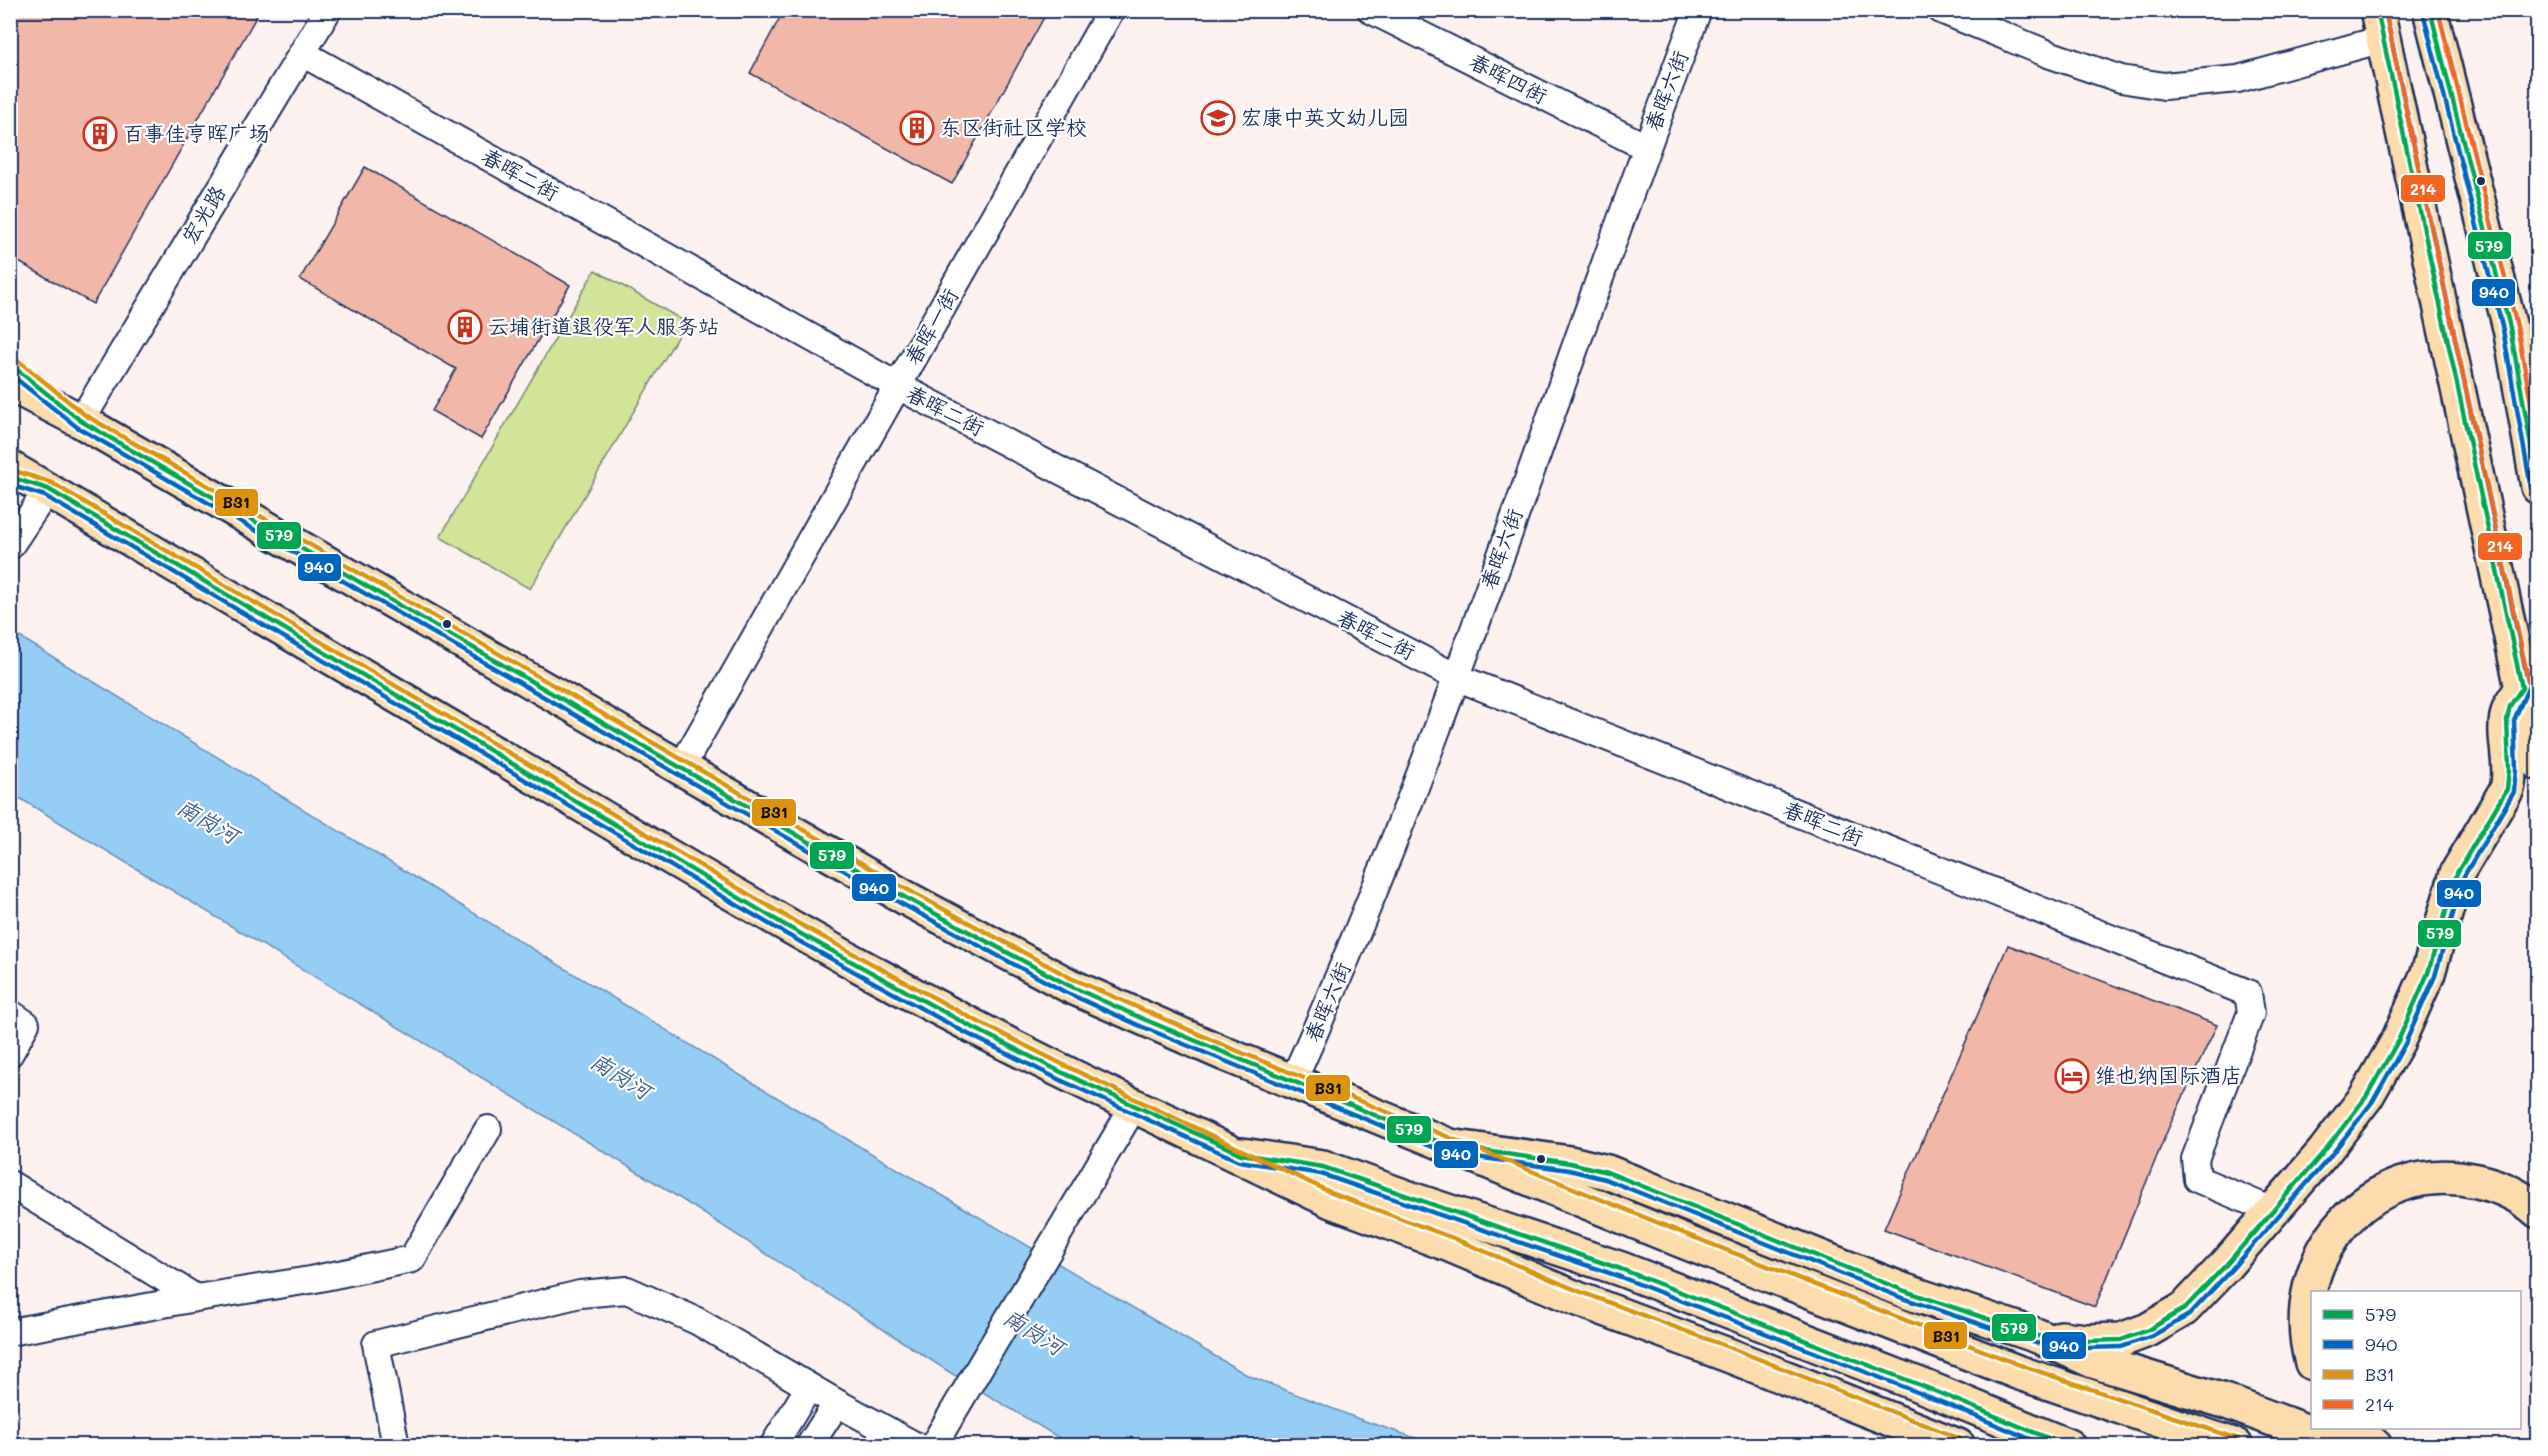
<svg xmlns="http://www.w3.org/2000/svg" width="2548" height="1456" viewBox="0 0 2548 1456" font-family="Mali,'LXGW WenKai TC',sans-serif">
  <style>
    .green { fill: #d1e498; stroke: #768a7b; stroke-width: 1.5 }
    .water { fill: #96cdf4; stroke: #658eb8; stroke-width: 1.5 }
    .building { fill: #f1b7a9; stroke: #1b2f5e; stroke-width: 1.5 }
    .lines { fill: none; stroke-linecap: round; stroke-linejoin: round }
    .street-casing { stroke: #1b2f5e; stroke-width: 30 }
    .primary-casing { stroke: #1b2f5e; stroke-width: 38 }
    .highway-casing { stroke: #1b2f5e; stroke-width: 38 }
    .street { stroke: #fff; stroke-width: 26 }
    .primary { stroke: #fcdcac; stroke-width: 33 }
    .highway { stroke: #fcdcac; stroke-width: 33 }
    .bus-1-casing { stroke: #fff; stroke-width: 9 }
    .bus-2-casing { stroke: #fff; stroke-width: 9 }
    .bus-3-casing { stroke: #fff; stroke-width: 9 }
    .bus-4-casing { stroke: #fff; stroke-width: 9 }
    .bus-1 { stroke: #00a651; stroke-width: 4.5 }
    .bus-2 { stroke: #0065bd; stroke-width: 4.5 }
    .bus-3 { stroke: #dd930e; stroke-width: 4.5 }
    .bus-4 { stroke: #f26522; stroke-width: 4.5 }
    .bus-dot { fill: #1b2f5e; stroke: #fff; stroke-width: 2 }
    .labels { text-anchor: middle; stroke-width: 4.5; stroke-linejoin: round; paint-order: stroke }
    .street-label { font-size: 21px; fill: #1b2f5e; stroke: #fff }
    .poi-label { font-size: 21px; fill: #1b2f5e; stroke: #fff; text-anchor: start }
    .water-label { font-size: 22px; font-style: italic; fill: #405e8b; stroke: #fff }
    .line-badge { stroke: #fff; stroke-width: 2 }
    .badge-label { font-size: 16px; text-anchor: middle; font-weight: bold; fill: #fff }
    .pale-badge-label { font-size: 16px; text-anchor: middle; font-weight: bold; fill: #111 }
  </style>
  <rect width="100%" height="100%" fill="#fcf1ee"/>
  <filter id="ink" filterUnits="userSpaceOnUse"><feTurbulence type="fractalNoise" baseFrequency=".0167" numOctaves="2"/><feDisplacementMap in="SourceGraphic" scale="12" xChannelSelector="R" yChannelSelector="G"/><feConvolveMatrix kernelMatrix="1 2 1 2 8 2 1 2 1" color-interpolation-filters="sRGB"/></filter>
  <g filter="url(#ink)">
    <path class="green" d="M595 270 686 322 530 589 440 537Z"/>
    <path class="water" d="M10 631 796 1109 1247 1375 1359 1419 1436 1445H1071L951 1373 664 1188 11 793Z"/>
    <path class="building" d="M10 10H260L93 304 10 257Z
      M784 10H1048L952 184 750 73Z
      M365 167 570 285 481 439 432 411 456 369 300 279Z
      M2008 945 2217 1025 2169 1127 2095 1307 1884 1229Z"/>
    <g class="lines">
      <g class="street-casing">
        <path id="street" d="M1371 10 1646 147
          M1941 10 2051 55 2121 79 2164 86 2238 79 2383 39
          M302 53 898 386 1456 677 2248 993 2251 1013 2195 1159 2197 1179 2273 1211
          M81 421 328 10
          M10 546 48 489
          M681 768 1111 10
          M10 1013 26 1024 10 1053
          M1293 1081C1450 733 1562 367 1698 10
          M10 1184 196 1298 310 1280 412 1259 488 1129
          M10 1332 196 1298
          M396 1446 376 1344 580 1294 627 1290 697 1321 837 1403 916 1446
          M773 1446 809 1387
          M809 1446 837 1403
          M933 1446 1134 1106"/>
      </g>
      <g class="primary-casing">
        <path id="primary" d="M10 384 81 421 906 898 1068 985 1225 1054 1680 1240 2017 1372 2236 1446
          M10 468C192 574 373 682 555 789 758 910 960 1028 1176 1125
          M1242 1155 1323 1167 1420 1202 1621 1269 1925 1387 2068 1446"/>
      </g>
      <g class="highway-casing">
        <path id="highway" d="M2377 10 2538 763
          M2430 10 2510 328 2538 487
          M1149 1113 1331 1201 1450 1245 1578 1299 1728 1355 1958 1446
          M1449 1146 1570 1163 1607 1172 1905 1291 2038 1336 2093 1361 2224 1401 2346 1446
          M2061 1338 2087 1341 2121 1340 2148 1330 2184 1309 2226 1265 2323 1153 2366 1097 2398 1041 2428 973 2457 873 2507 789C2514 763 2500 734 2509 709 2512 702 2518 695 2522 688
          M2312 1363C2283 1259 2368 1156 2477 1181 2500 1186 2520 1195 2538 1211
          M2355 1428 2375 1446"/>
      </g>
      <use href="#street" class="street"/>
      <use href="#primary" class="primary"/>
      <use href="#highway" class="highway"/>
      <g class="bus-1-casing">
        <path id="bus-1" d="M2430 10 2510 328 2538 484
          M10 364 81 421 906 898 1068 985 1141 1018 1449 1146 1570 1163 1607 1172 1905 1291 2038 1336 2087 1341 2121 1340 2148 1330 2184 1309 2226 1265 2323 1153 2366 1097 2398 1041 2428 973 2457 873 2507 789 2509 769 2507 719 2510 706 2522 688 2377 10
          M10 477 48 489 790 928 968 1025 1061 1072 1241 1154 1323 1167 1621 1269 1925 1387 2067 1446"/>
      </g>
      <g class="bus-2-casing">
        <path id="bus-2" d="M2423 12 2503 330 2531 488
          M10 374 77 427 902 904 1065 992 1138 1025 1447 1153 1569 1170 1605 1179 1902 1298 2036 1343 2086 1348 2121 1347 2152 1336 2189 1315 2231 1270 2329 1158 2373 1101 2405 1044 2435 976 2464 876 2514 792 2516 769 2514 720 2529 686 2385 10
          M10 485 45 496 786 934 964 1032 1058 1079 1239 1161 1321 1174 1618 1276 1922 1394 2047 1446"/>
      </g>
      <g class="bus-3-casing">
        <path id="bus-3" d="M15 358 85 415 910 891 1071 978 1228 1047 1683 1233 2020 1365 2238 1439
          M12 470 52 483 794 921 971 1018 1064 1065 1334 1194 1453 1238 1581 1292 1731 1348 1961 1439"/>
      </g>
      <g class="bus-4-casing">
        <path id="bus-4" d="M2385 10 2538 725
          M2438 10 2517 326 2538 441"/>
      </g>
      <use href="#bus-1" class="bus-1"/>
      <use href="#bus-2" class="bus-2"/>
      <use href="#bus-3" class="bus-3"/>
      <use href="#bus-4" class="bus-4"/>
    </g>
  </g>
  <defs>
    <g id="school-ring" transform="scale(1.725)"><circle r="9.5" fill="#fff" stroke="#c8321e" stroke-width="1.5"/><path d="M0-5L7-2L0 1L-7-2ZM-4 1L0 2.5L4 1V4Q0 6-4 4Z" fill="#c8321e"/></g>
    <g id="building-ring" transform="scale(1.725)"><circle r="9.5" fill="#fff" stroke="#c8321e" stroke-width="1.5"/><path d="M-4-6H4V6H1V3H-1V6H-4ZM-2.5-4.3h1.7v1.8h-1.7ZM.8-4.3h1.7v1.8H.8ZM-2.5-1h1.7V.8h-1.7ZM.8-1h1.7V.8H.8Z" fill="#c8321e"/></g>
    <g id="hotel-ring" transform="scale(1.725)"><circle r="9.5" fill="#fff" stroke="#c8321e" stroke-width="1.5"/><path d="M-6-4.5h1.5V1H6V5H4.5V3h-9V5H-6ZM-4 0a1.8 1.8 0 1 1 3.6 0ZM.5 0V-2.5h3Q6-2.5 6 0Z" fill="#c8321e"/></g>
  </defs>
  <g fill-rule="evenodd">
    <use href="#school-ring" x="1218" y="118"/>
    <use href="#building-ring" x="917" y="128"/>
    <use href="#building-ring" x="100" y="134"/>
    <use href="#building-ring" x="465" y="327"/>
    <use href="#hotel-ring" x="2072" y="1076"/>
  </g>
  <g class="bus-dot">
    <circle cx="2481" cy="181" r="5"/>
    <circle cx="447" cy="624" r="5"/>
    <circle cx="1541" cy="1159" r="5"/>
  </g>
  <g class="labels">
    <g class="street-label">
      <text transform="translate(1508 79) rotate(27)" y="7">春晖四街</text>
      <text transform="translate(1667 91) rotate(-69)" y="7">春晖六街</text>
      <text transform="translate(520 175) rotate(29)" y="7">春晖二街</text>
      <text transform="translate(204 215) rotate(-59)" y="7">宏光路</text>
      <text transform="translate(932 327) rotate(-60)" y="7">春晖一街</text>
      <text transform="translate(945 411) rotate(27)" y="7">春晖二街</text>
      <text transform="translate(1502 549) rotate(-70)" y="7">春晖六街</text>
      <text transform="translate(1376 635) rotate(27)" y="7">春晖二街</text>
      <text transform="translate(1823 824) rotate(22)" y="7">春晖二街</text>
      <text transform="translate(1328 1002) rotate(-67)" y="7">春晖六街</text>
    </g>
    <g class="poi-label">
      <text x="1241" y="125">宏康中英文幼儿园</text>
      <text x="940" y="135">东区街社区学校</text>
      <text x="123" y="141">百事佳亨晖广场</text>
      <text x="488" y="334">云埔街道退役军人服务站</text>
      <text x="2095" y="1083">维也纳国际酒店</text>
    </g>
    <g class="water-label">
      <text transform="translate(208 821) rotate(30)" y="8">南岗河</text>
      <text transform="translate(621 1076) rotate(32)" y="8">南岗河</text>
      <text transform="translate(1034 1332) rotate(32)" y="8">南岗河</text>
    </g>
  </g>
  <g class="line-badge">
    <rect x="2400" y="174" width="46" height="29" rx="6" fill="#f26522"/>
    <rect x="2467" y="231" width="45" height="29" rx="6" fill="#00a651"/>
    <rect x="2471" y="278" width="45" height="29" rx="6" fill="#0065bd"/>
    <rect x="214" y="488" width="45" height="29" rx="6" fill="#dd930e"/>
    <rect x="256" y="521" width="46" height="29" rx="6" fill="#00a651"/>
    <rect x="2477" y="532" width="46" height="29" rx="6" fill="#f26522"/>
    <rect x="297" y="553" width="45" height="29" rx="6" fill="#0065bd"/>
    <rect x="751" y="798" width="46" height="29" rx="6" fill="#dd930e"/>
    <rect x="809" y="841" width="46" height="29" rx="6" fill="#00a651"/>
    <rect x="851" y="873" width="46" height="29" rx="6" fill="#0065bd"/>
    <rect x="2436" y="879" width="46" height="29" rx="6" fill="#0065bd"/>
    <rect x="2417" y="919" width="45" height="29" rx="6" fill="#00a651"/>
    <rect x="1305" y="1074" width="46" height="28" rx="6" fill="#dd930e"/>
    <rect x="1386" y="1115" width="46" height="29" rx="6" fill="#00a651"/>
    <rect x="1433" y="1140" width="46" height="29" rx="6" fill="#0065bd"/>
    <rect x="1991" y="1313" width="46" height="29" rx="6" fill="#00a651"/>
    <rect x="1923" y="1321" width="45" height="29" rx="6" fill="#dd930e"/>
    <rect x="2041" y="1331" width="46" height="29" rx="6" fill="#0065bd"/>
  </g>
  <g class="badge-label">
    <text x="2423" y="195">214</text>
    <text x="2489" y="252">579</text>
    <text x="2494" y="298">940</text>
    <text x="279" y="541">579</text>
    <text x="2500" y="552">214</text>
    <text x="319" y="573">940</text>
    <text x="832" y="861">579</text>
    <text x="874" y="894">940</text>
    <text x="2459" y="899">940</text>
    <text x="2440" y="939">579</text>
    <text x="1409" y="1135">579</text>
    <text x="1456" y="1160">940</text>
    <text x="2014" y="1334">579</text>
    <text x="2064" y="1352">940</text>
  </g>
  <g class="pale-badge-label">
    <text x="236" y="508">B31</text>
    <text x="774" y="818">B31</text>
    <text x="1328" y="1094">B31</text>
    <text x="1946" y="1342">B31</text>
  </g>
  <rect width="2548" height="1456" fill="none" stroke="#fff" stroke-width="36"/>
  <rect x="18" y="18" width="2512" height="1420" fill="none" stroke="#1b2f5e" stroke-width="2" filter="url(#ink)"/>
  <rect x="2311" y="1291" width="210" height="138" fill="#ffffff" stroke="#a4acbf" stroke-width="1.5"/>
  <rect x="2323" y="1310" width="30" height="9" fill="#00a651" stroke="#a4acbf" stroke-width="1.5"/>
  <text x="2365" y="1321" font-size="18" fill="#1b2f5e">579</text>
  <rect x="2323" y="1340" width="30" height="9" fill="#0065bd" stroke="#a4acbf" stroke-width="1.5"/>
  <text x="2365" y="1351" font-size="18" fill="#1b2f5e">940</text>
  <rect x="2323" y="1370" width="30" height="9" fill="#dd930e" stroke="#a4acbf" stroke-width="1.5"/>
  <text x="2365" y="1381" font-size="18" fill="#1b2f5e">B31</text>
  <rect x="2323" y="1400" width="30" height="9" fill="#f26522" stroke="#a4acbf" stroke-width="1.5"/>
  <text x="2365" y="1411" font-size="18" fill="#1b2f5e">214</text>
</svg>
